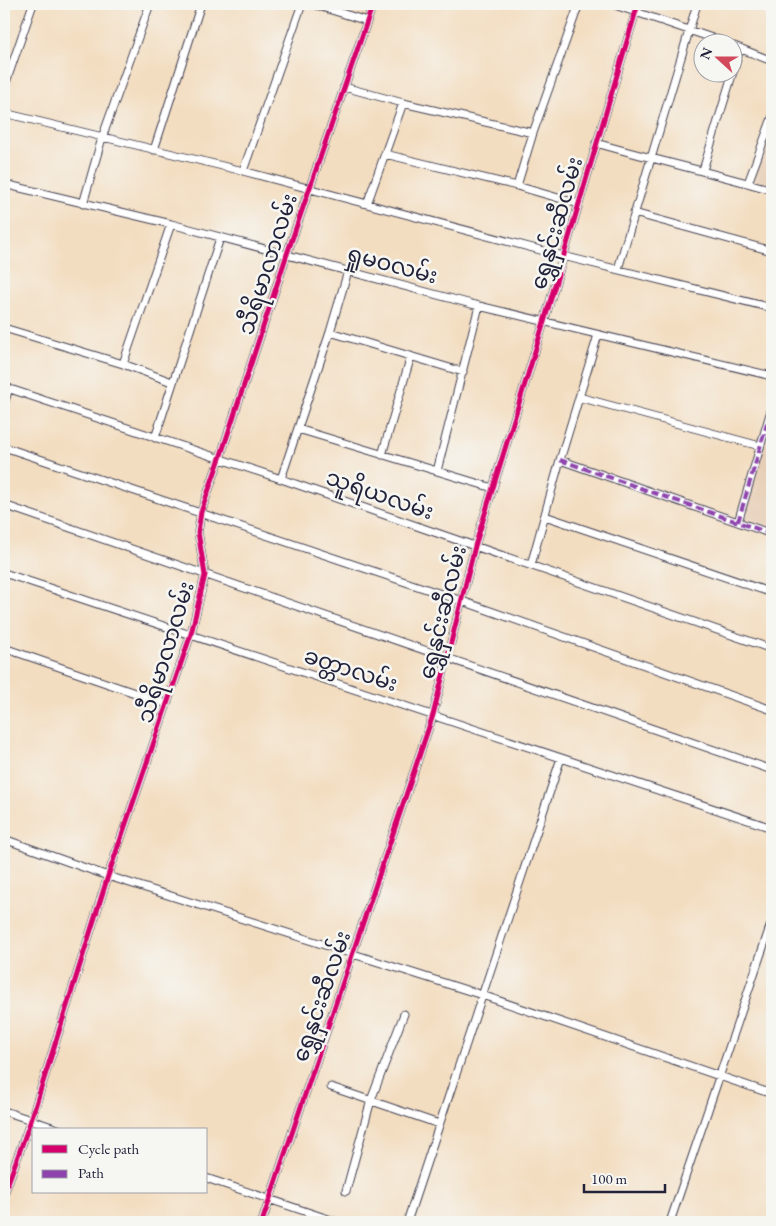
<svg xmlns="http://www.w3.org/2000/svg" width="776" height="1226" viewBox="0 0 776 1226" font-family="'EB Garamond','Noto Sans Myanmar',serif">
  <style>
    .built { fill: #e7cfb7 }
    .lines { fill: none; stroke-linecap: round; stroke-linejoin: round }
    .minor-casing { stroke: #413e4f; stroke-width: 9 }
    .minor { stroke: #fff; stroke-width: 7 }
    .quiet { stroke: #8e44ad; stroke-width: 4; stroke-dasharray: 8 4; stroke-linecap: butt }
    .cycleway-casing { stroke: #f6f6f2; stroke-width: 8 }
    .cycleway { stroke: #d6006c; stroke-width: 5 }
    .labels { text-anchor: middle; stroke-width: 5; stroke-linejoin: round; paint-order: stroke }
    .street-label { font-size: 22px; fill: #22223b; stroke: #f6f6f2 }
  </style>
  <rect width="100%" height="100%" fill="#f6f6f2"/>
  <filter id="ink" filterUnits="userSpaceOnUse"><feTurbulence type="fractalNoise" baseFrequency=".02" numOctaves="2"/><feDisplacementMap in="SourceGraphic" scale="10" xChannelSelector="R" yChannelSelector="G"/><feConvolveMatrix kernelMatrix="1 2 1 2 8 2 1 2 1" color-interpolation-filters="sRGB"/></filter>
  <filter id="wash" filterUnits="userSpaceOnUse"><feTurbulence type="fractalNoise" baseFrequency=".0096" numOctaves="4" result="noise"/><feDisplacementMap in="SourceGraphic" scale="20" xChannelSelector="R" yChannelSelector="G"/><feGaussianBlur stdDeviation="1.12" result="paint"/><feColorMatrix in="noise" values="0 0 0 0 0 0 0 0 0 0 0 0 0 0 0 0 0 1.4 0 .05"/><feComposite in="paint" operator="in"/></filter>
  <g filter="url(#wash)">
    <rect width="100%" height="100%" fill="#f3ddc0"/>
    <path class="built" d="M772 129V186L753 180Z
      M772 422V530L743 519Z"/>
  </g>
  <g filter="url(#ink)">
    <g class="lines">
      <g class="minor-casing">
        <path id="minor" d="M312 4 367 21
          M612 4 724 42
          M734 46 772 61
          M734 70 740 48
          M344 87 403 103 533 133 579 4
          M4 88 33 4
          M4 113 243 171 563 256 772 308
          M596 143C655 160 714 173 772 190
          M154 150 201 4
          M385 154 517 186 533 133
          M703 170 733 72
          M243 171 302 4
          M748 183 772 118
          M4 184 171 224 479 306 772 376
          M517 186 579 204
          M83 204 102 138 150 4
          M367 204 403 103
          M634 213 772 251
          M171 224 123 364 172 382
          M618 269 697 4
          M4 328 123 364
          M330 332 463 372
          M4 387 281 479 772 649
          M579 397 760 446
          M4 404 9 388
          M298 429 493 488
          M155 438 220 238
          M4 447 462 601 772 710
          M382 455 411 356
          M560 460 772 534
          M437 471 479 306
          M281 479 330 332 348 271
          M4 505 772 770
          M545 516 772 593
          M738 522 772 407
          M531 565 560 460 598 335
          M4 573 772 828
          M4 648 167 704
          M4 839 108 876 482 995 772 1094
          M331 1087 439 1124
          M4 1111 61 1130
          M206 1178 337 1222
          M346 1191 371 1100 404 1014
          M4 1194 31 1120 108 876 191 634 205 575 198 532 201 512 220 458 287 254 373 4
          M262 1222 433 715 475 546 544 322 638 4
          M407 1222 561 758
          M670 1222 772 921"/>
      </g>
      <use href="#minor" class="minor"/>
      <path class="quiet" d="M560 460 772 534
        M738 522 772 407"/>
      <g class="cycleway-casing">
        <path id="cycleway" d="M4 1194 31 1120 108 876 191 634 205 575 198 532 201 512 220 458 287 254 373 4
          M262 1222 433 715 475 546 544 322 638 4"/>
      </g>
      <use href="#cycleway" class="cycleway"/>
    </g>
  </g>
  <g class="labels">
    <g class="street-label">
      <text transform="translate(556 223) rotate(-74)" y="8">ရွှေနှင်းဆီလမ်း</text>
      <text transform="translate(267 264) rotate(-72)" y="8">သီရိမာလာလမ်း</text>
      <text transform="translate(392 264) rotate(15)" y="8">ရှုမဝလမ်း</text>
      <text transform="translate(380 494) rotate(19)" y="8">သူရိယလမ်း</text>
      <text transform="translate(442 612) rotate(-76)" y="8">ရွှေနှင်းဆီလမ်း</text>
      <text transform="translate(165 652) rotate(-73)" y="8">သီရိမာလာလမ်း</text>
      <text transform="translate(351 669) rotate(18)" y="8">ခတ္တာလမ်း</text>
      <text transform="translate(321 996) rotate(-71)" y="8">ရွှေနှင်းဆီလမ်း</text>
    </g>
  </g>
  <rect width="776" height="1226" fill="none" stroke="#f6f6f2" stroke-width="20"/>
  <rect x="32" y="1128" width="175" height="65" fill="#f6f6f2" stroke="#a1a1a9"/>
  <rect x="42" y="1145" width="25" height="8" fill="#d6006c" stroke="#a1a1a9"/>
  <text x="78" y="1154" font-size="15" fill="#22223b">Cycle path</text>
  <rect x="42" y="1170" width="25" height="8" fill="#8e44ad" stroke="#a1a1a9"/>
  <text x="78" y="1178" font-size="15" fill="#22223b">Path</text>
  <g transform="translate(718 58) rotate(291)"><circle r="24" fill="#f6f6f2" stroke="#a1a1a9"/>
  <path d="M0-4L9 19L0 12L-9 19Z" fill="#d1495b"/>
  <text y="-8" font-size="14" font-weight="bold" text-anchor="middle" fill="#22223b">N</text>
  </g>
  <path d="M584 1184v8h81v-8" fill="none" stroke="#22223b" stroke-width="2.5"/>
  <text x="591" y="1184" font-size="15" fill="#22223b" stroke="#f6f6f2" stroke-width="4" paint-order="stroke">100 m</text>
</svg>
